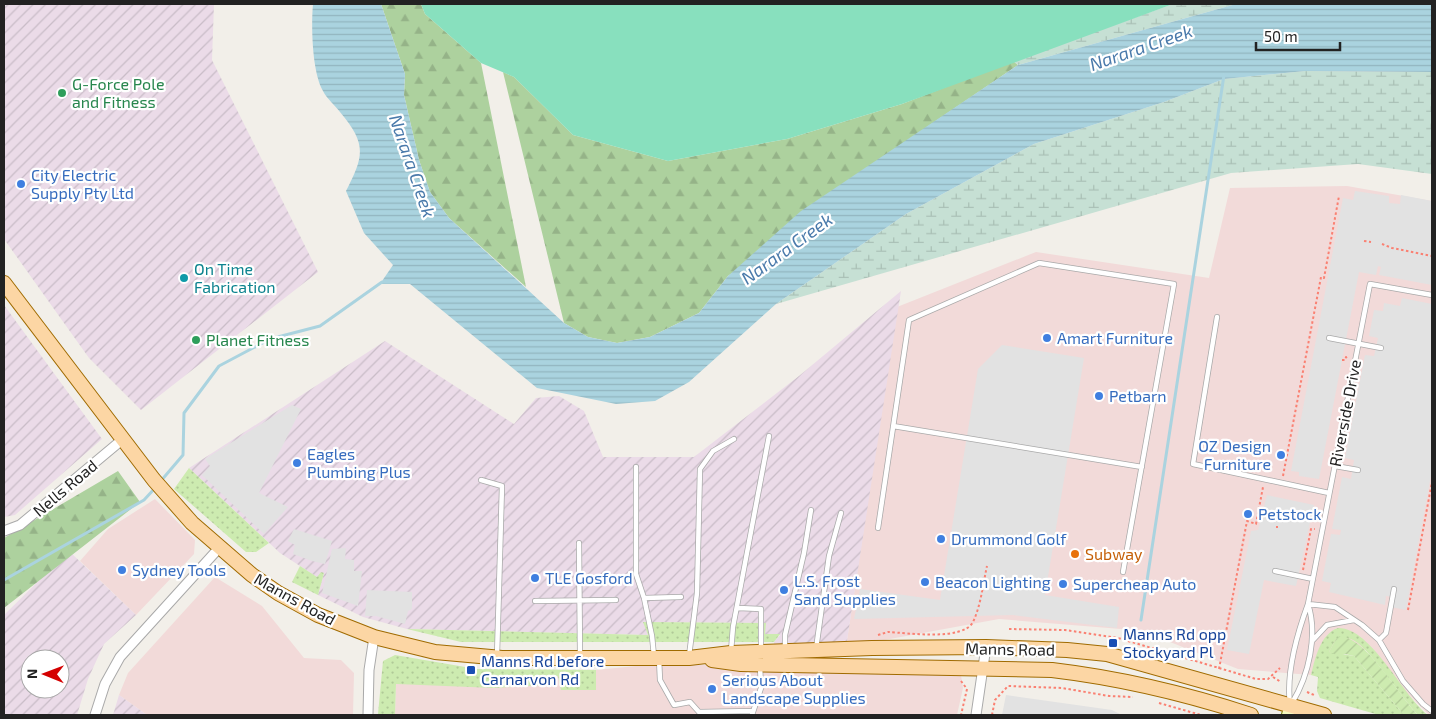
<svg xmlns="http://www.w3.org/2000/svg" width="1436" height="719" viewBox="0 0 1436 719" font-family="'Exo 2',sans-serif">
  <style>
    .commercial { fill: #f2dad9 }
    .industrial { fill: url(#industrial-furrows); fill-rule: evenodd }
    .grass { fill: url(#grass-dots) }
    .forest { fill: url(#forest-firs) }
    .wetland { fill: url(#wetland-marsh) }
    .garden { fill: url(#garden-furrows) }
    .pitch { fill: #88e0be }
    .parking { fill: #e2e2e2 }
    .water { fill: url(#water-rules) }
    .lines { fill: none; stroke-linecap: round; stroke-linejoin: round }
    .stream { stroke: #aad3df; stroke-width: 3 }
    .lane-casing { stroke: #a9a9a9; stroke-width: 6 }
    .street-casing { stroke: #a9a9a9; stroke-width: 11 }
    .secondary-casing { stroke: #707d05; stroke-width: 14 }
    .primary-casing { stroke: #a06b00; stroke-width: 16 }
    .path { stroke: #fa8072; stroke-width: 2; stroke-dasharray: 2.5 2.5; stroke-linecap: butt }
    .lane { stroke: #fff; stroke-width: 4.5 }
    .street { stroke: #fff; stroke-width: 9 }
    .secondary { stroke: #f7fabf; stroke-width: 12 }
    .primary { stroke: #fcd6a4; stroke-width: 14 }
    .leisure-dot { fill: #2e9e5b; stroke: #fff; stroke-width: 2 }
    .shop-dot { fill: #3f7fe0; stroke: #fff; stroke-width: 2 }
    .culture-dot { fill: #0f9aa8; stroke: #fff; stroke-width: 2 }
    .food-dot { fill: #e8710a; stroke: #fff; stroke-width: 2 }
    .transit-dot { fill: #1a4fb4; stroke: #fff; stroke-width: 2 }
    .labels { text-anchor: middle; stroke-width: 4.5; stroke-linejoin: round; paint-order: stroke }
    .leisure-label { font-size: 16px; fill: #27864d; stroke: #fff; text-anchor: start }
    .shop-label { font-size: 16px; fill: #366cbe; stroke: #fff; text-anchor: start }
    .culture-label { font-size: 16px; fill: #0d838f; stroke: #fff; text-anchor: start }
    .street-label { font-size: 16px; fill: #222; stroke: #fff }
    .food-label { font-size: 16px; fill: #c56008; stroke: #fff; text-anchor: start }
    .transit-label { font-size: 16px; fill: #164399; stroke: #fff; text-anchor: start }
    .water-label { font-size: 18px; font-style: italic; fill: #4a7aab; stroke: #fff }
  </style>
  <defs>
    <pattern id="industrial-furrows" width="10" height="10" patternUnits="userSpaceOnUse" patternTransform="scale(1.25)"><rect width="10" height="10" fill="#ebdbe8"/><path d="M-1 1l2-2M0 10L10 0M9 11l2-2" fill="none" stroke="#c9bcc7"/></pattern>
    <pattern id="grass-dots" width="8" height="8" patternUnits="userSpaceOnUse" patternTransform="scale(1.25)"><rect width="8" height="8" fill="#cdebb0"/><path d="M2 2h.1M6 6h.1" fill="none" stroke="#b0c997" stroke-width="1.8" stroke-linecap="round"/></pattern>
    <pattern id="forest-firs" width="22" height="20" patternUnits="userSpaceOnUse" patternTransform="scale(1.25)"><rect width="22" height="20" fill="#add19e"/><path d="M5 1l3.5 6h-7zM16 11l3.5 6h-7z" fill="#95b388"/></pattern>
    <pattern id="wetland-marsh" width="20" height="14" patternUnits="userSpaceOnUse" patternTransform="scale(1.25)"><rect width="20" height="14" fill="#c6e0d4"/><path d="M1 5h8M5 5V1M11 12h8M15 12V8" fill="none" stroke="#aac0b6"/></pattern>
    <pattern id="garden-furrows" width="10" height="10" patternUnits="userSpaceOnUse" patternTransform="scale(1.25)"><rect width="10" height="10" fill="#cdebb0"/><path d="M-1 1l2-2M0 10L10 0M9 11l2-2" fill="none" stroke="#b0c997"/></pattern>
    <pattern id="water-rules" width="6" height="5" patternUnits="userSpaceOnUse" patternTransform="scale(1.25)"><rect width="6" height="5" fill="#aad3df"/><path d="M0 2.5h6" fill="none" stroke="#92b5bf"/></pattern>
  </defs>
  <rect width="100%" height="100%" fill="#f2efe9"/>
  <path class="commercial" d="M1347 186 1432 201V715H1429L1403 689 1373 649 1316 657 1311 675 1238 669 1155 636 1121 629 999 619 846 647 897 307 1036 252 1209 278 1230 188Z
    M155 499 195 540 194 554 136 615 80 561 108 529Z
    M215 577 262 606 304 658 341 660 354 673 353 715H147L119 695 128 673Z
    M656 664 960 669 963 688 957 715H395L396 684 545 685 544 677 558 676 596 690V670Z"/>
  <path class="industrial" d="M4 4H214L212 60 318 272 141 410 89 358 4 239Z
    M901 291 846 647 774 649V642L780 635 764 634 766 623 644 622 648 635 407 629 363 617 318 595 324 573 317 577 280 553 189 468 385 341 514 424 536 398 559 396 584 411 603 457H694L799 376Z
    M4 305 102 439 15 515 4 517Z
    M69 551 136 615 104 644 88 679 77 715H4V615ZM30 659H60V689H30Z
    M119 695 147 715H113Z"/>
  <path class="grass" d="M189 468 269 543 256 552H246L174 489Z
    M300 566 317 577 321 572 324 573 318 595 292 582Z
    M643 622 766 623 765 634H780L774 642H461L407 629 648 635Z
    M1338 628C1371 627 1402 695 1428 715H1418C1403 700 1368 645 1351 639 1347 638 1340 639 1336 639L1329 652 1354 656 1404 715H1379L1320 698 1317 691 1318 677 1311 675C1315 659 1320 634 1338 628Z
    M395 655 477 669 596 670V690H561L558 676 544 677 545 685 495 688 396 684 395 715 378 714 383 661Z"/>
  <path class="forest" d="M381 4H421L425 14 481 63 526 287 449 218 430 192 419 160 404 95 405 74Z
    M1013 61 1018 65 927 127 728 276 699 313 650 337 617 343 588 337 564 323 503 72 514 77 573 135 668 161 787 139 902 104Z
    M118 471 140 502 4 608V538Z"/>
  <path class="wetland" d="M1173 4H1236L1018 65 1013 61Z
    M1305 71 1432 72V174L1358 164 1231 173 776 304 906 214 1034 144 1164 102 1224 79Z"/>
  <path class="garden" d="M1340 636C1367 638 1399 696 1418 715H1404L1354 656 1345 654 1339 656 1329 652 1336 639Z"/>
  <path class="pitch" d="M421 4H1173L902 104 787 139 668 161 573 135 514 77 481 63 425 14Z"/>
  <path class="parking" d="M1355 191 1389 196V203L1400 204 1401 195 1432 201V285L1379 275 1381 267 1378 266 1376 275 1359 272 1319 479 1299 476V472L1291 471 1343 198 1353 200Z
    M1402 298 1432 304V470L1406 610 1391 607 1393 597 1386 596 1385 605 1329 592 1331 583 1322 581 1331 534 1340 535 1341 530 1332 529 1342 477 1351 479 1354 460 1345 458 1365 355 1374 356 1378 338 1369 336 1374 310 1383 311 1384 303 1400 306Z
    M1002 345 1084 358 1045 595 1119 607 1117 628 1013 615 854 619 860 589 940 600 978 369Z
    M292 405 301 409 259 493 288 507 264 534 202 475 210 466 205 459Z
    M1267 495 1314 505 1296 586 1264 580 1249 654 1227 650 1251 531 1258 530Z
    M294 529 332 541 325 564 312 561 293 554 295 545 288 541Z
    M346 548 345 559 354 560V571H362L358 606 322 593 332 549Z
    M367 590 412 592V609L408 611 405 624 376 616H365Z
    M1006 695 1112 710 1122 715H1002Z"/>
  <path class="water" d="M313 4H381L405 74 404 95 419 160 430 192 449 218 564 323 588 337 617 343 650 337 699 313 728 276 801 211 1018 65 1236 4H1432V72L1305 71 1224 79 1164 102 1034 144 906 214 776 304 689 382 655 401 616 404 537 388 410 284H380L393 265 364 233 346 191C364 156 367 144 340 112 335 105 327 99 323 91 312 72 311 26 313 4Z"/>
  <g class="lines">
    <path class="stream" d="M160 482 183 455 184 413 219 366 270 339 320 326 382 282
      M4 580 144 500 156 487
      M1141 620 1224 75"/>
    <g class="lane-casing">
      <path id="lane" d="M1217 317 1193 464 1329 493
        M1329 338 1381 348
        M893 426 1142 467
        M1335 466 1358 470
        M636 467V574L644 598
        M481 480 502 486 497 656
        M878 528 909 320 1039 263 1174 284 1123 572
        M579 543 580 655
        M1275 571 1313 579
        M535 601 616 600
        M1308 604 1335 607 1362 625 1379 640 1403 681 1423 704 1432 711
        M738 608 761 609V651
        M1313 640 1327 625 1354 620
        M1379 640 1386 633 1394 589
        M785 648V635L804 553 811 510
        M816 649 829 556 841 513
        M731 651 733 627 769 436
        M654 656 652 636 644 598 681 597
        M689 656 697 593 700 469 713 451 734 439
        M659 659 660 680 674 705 690 702 699 712
        M1292 703C1309 675 1318 635 1308 604
        M1290 704C1286 672 1297 634 1308 604L1370 284 1432 295
        M701 715 699 712 753 711
        M752 715 761 688 760 666"/>
    </g>
    <g class="street-casing">
      <path id="street" d="M4 531 20 525 123 439
        M95 715 105 684 120 657 219 548
        M368 715 369 670 374 637
        M976 715 986 647"/>
    </g>
    <g class="secondary-casing">
      <path id="secondary" d="M1288 715 1291 705"/>
    </g>
    <g class="primary-casing">
      <path id="primary" d="M4 283 154 480 192 523 252 575 278 593 318 615 374 637 435 652 502 658H689L731 653 872 648 986 647 1067 650 1107 654 1324 715
        M712 660 741 664 1052 670C1119 678 1187 694 1251 715"/>
    </g>
    <path class="path" d="M1364 241 1371 242
      M1382 244 1392 248 1432 256
      M1342 360H1345L1346 357 1347 359
      M1283 476 1321 277 1324 278 1339 196
      M1277 528V526
      M1303 570 1311 529H1315
      M1408 610 1432 482
      M1009 629 1065 630 1118 638 1256 679H1268L1280 668
      M878 635 888 632C908 633 963 641 973 622 981 605 983 584 987 566
      M1219 669 1247 521 1256 524 1263 487
      M1273 677 1281 682
      M961 681 967 689 961 715
      M1307 692 1314 695
      M1159 703 1201 715
      M992 715 995 700 1008 686 1062 688 1109 696 1133 697"/>
    <use href="#lane" class="lane"/>
    <use href="#street" class="street"/>
    <use href="#secondary" class="secondary"/>
    <use href="#primary" class="primary"/>
  </g>
  <g class="leisure-dot">
    <circle cx="62" cy="93" r="5"/>
    <circle cx="196" cy="340" r="5"/>
  </g>
  <g class="shop-dot">
    <circle cx="21" cy="184" r="5"/>
    <circle cx="1047" cy="338" r="5"/>
    <circle cx="1099" cy="396" r="5"/>
    <circle cx="1281" cy="455" r="5"/>
    <circle cx="297" cy="463" r="5"/>
    <circle cx="1248" cy="514" r="5"/>
    <circle cx="941" cy="539" r="5"/>
    <circle cx="122" cy="570" r="5"/>
    <circle cx="535" cy="578" r="5"/>
    <circle cx="925" cy="582" r="5"/>
    <circle cx="1063" cy="584" r="5"/>
    <circle cx="784" cy="590" r="5"/>
    <circle cx="712" cy="689" r="5"/>
  </g>
  <circle class="culture-dot" cx="184" cy="278" r="5"/>
  <circle class="food-dot" cx="1075" cy="554" r="5"/>
  <g class="transit-dot">
    <rect x="1108" y="638" width="10" height="10" rx="2.5"/>
    <rect x="466" y="665" width="10" height="10" rx="2.5"/>
  </g>
  <g class="labels">
    <g class="leisure-label">
      <text x="72" y="90">G-Force Pole<tspan x="72" dy="18">and Fitness</tspan></text>
      <text x="206" y="346">Planet Fitness</text>
    </g>
    <g class="shop-label">
      <text x="31" y="181">City Electric<tspan x="31" dy="18">Supply Pty Ltd</tspan></text>
      <text x="1057" y="344">Amart Furniture</text>
      <text x="1109" y="402">Petbarn</text>
      <text x="1271" y="452" text-anchor="end">OZ Design<tspan x="1271" dy="18">Furniture</tspan></text>
      <text x="307" y="460">Eagles<tspan x="307" dy="18">Plumbing Plus</tspan></text>
      <text x="1258" y="520">Petstock</text>
      <text x="951" y="545">Drummond Golf</text>
      <text x="132" y="576">Sydney Tools</text>
      <text x="545" y="584">TLE Gosford</text>
      <text x="794" y="587">L.S. Frost<tspan x="794" dy="18">Sand Supplies</tspan></text>
      <text x="935" y="588">Beacon Lighting</text>
      <text x="1073" y="590">Supercheap Auto</text>
      <text x="722" y="686">Serious About<tspan x="722" dy="18">Landscape Supplies</tspan></text>
    </g>
    <g class="culture-label">
      <text x="194" y="275">On Time<tspan x="194" dy="18">Fabrication</tspan></text>
    </g>
    <g class="street-label">
      <text transform="translate(1345 413) rotate(-79)" y="6">Riverside Drive</text>
      <text transform="translate(65 488) rotate(-40)" y="6">Nells Road</text>
      <text transform="translate(295 599) rotate(29)" y="6">Manns Road</text>
      <text transform="translate(1010 649) rotate(1)" y="6">Manns Road</text>
    </g>
    <g class="food-label">
      <text x="1085" y="560">Subway</text>
    </g>
    <g class="transit-label">
      <text x="1123" y="640">Manns Rd opp<tspan x="1123" dy="18">Stockyard Pl</tspan></text>
      <text x="481" y="667">Manns Rd before<tspan x="481" dy="18">Carnarvon Rd</tspan></text>
    </g>
    <g class="water-label">
      <text transform="translate(1141 48) rotate(-19)" y="6">Narara Creek</text>
      <text transform="translate(412 166) rotate(71)" y="6">Narara Creek</text>
      <text transform="translate(787 249) rotate(-36)" y="6">Narara Creek</text>
    </g>
  </g>
  <rect width="1436" height="719" fill="none" stroke="#222222" stroke-width="10"/>
  <g transform="translate(45 674) rotate(271)"><circle r="24" fill="#ffffff" stroke="#a7a7a7"/>
  <path d="M0-4L9 19L0 12L-9 19Z" fill="#d40000"/>
  <text y="-8" font-size="14" font-weight="bold" text-anchor="middle" fill="#222222">N</text>
  </g>
  <path d="M1256 42v8h84v-8" fill="none" stroke="#222222" stroke-width="2.5"/>
  <text x="1264" y="42" font-size="15" fill="#222222" stroke="#ffffff" stroke-width="4" paint-order="stroke">50 m</text>
</svg>
